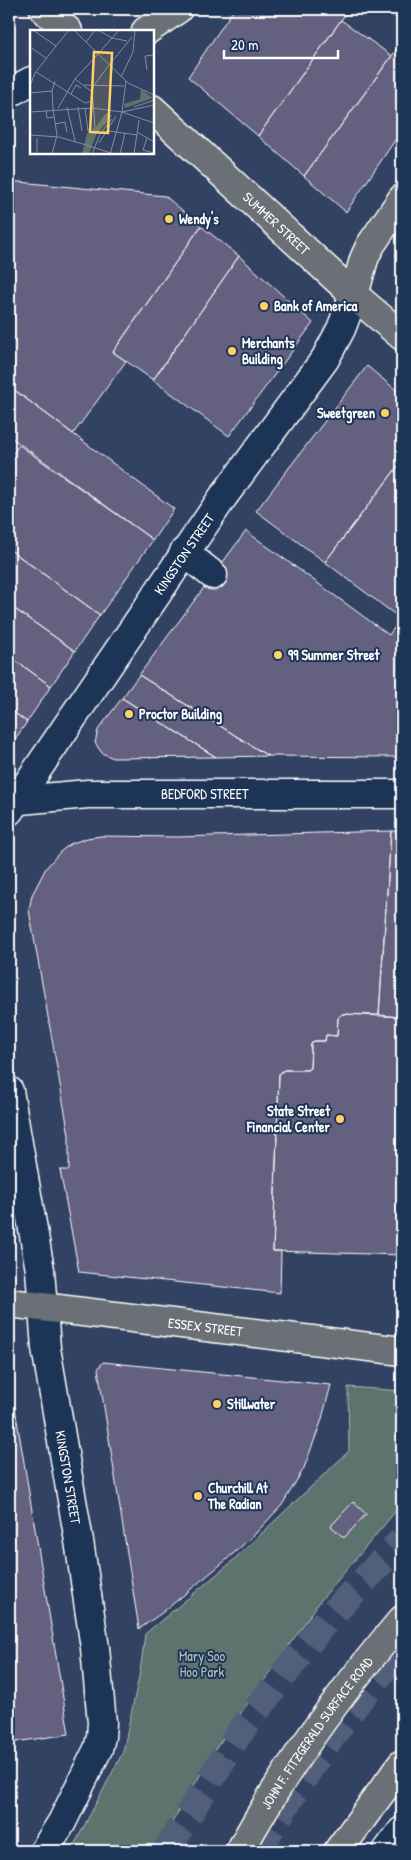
<svg xmlns="http://www.w3.org/2000/svg" width="411" height="1860" viewBox="0 0 411 1860" font-family="'Patrick Hand',sans-serif">
  <style>
    .green { fill: #5d736e; stroke: #aeb9b6 }
    .building { fill: #646180; stroke: #fff }
    .lines { fill: none; stroke-linecap: round; stroke-linejoin: round }
    .highway-tunnel { stroke: #515e7a; stroke-width: 28; stroke-dasharray: 28 14; stroke-linecap: butt }
    .minor-casing { stroke: #fff; stroke-width: 31 }
    .major-casing { stroke: #fff; stroke-width: 31 }
    .highway-casing { stroke: #fff; stroke-width: 31 }
    .minor { stroke: #1d3557; stroke-width: 28 }
    .major { stroke: #6b7074; stroke-width: 28 }
    .highway { stroke: #6b7074; stroke-width: 28 }
    .poi-dot { fill: #ffd166; stroke: #1d3557; stroke-width: 2 }
    .labels { text-anchor: middle; stroke-width: 4; stroke-linejoin: round; paint-order: stroke }
    .poi-label { font-size: 14px; font-weight: bold; fill: #fff; stroke: #1d3557; text-anchor: start }
    .street-label { font-size: 14px; fill: #fff; stroke: #1d3557 }
    .park-label { font-size: 14px; fill: #b6c0be; stroke: #1d3557 }
    .inset-road { fill: none; stroke: #848ea1; stroke-width: 1 }
    .view { fill: #ffd166; fill-opacity: 0.15; stroke: #ffd166; stroke-width: 2.5 }
    .inset-edge { fill: none; stroke: #fff; stroke-width: 2.5 }
  </style>
  <rect width="100%" height="100%" fill="#324263"/>
  <filter id="ink" filterUnits="userSpaceOnUse"><feTurbulence type="fractalNoise" baseFrequency=".02" numOctaves="2"/><feDisplacementMap in="SourceGraphic" scale="10" xChannelSelector="R" yChannelSelector="G"/><feConvolveMatrix kernelMatrix="1 2 1 2 8 2 1 2 1" color-interpolation-filters="sRGB"/></filter>
  <g filter="url(#ink)">
    <path class="green" d="M348 1387 402 1391V1506L396 1511 321 1600 217 1747 155 1851H71L123 1752 140 1672 145 1634 228 1565 349 1451Z"/>
    <path class="building" d="M234 9H349L258 136 188 77Z
      M383 9H402V22Z
      M341 20 392 56 304 176 258 136Z
      M402 42V130L346 212 304 176Z
      M9 181 165 196 201 226 113 352 126 361 73 434 9 386Z
      M201 226 239 256 153 380 113 352Z
      M239 256 313 323 229 436 153 380Z
      M367 366 402 395V461L325 562 256 511Z
      M9 386 174 509 153 540 9 436Z
      M19 445 153 540 100 615 9 549V459Z
      M402 461V617L401 619 325 562Z
      M246 531 389 635 402 617V757L268 756 139 675Z
      M9 549 100 615 75 651 9 605Z
      M9 605 75 651 51 686 9 656Z
      M9 656 51 686 27 722 9 709Z
      M139 675 268 756 216 757 122 698Z
      M122 698 216 757 113 758 102 753 95 743 98 730Z
      M9 709 27 722 9 748Z
      M391 831 379 1015 342 1014 338 1018 337 1036 326 1035 325 1041H314L311 1044 310 1068 307 1070H284L279 1074 273 1251H281L280 1293 79 1272 60 1170H69V1135L29 910 32 895 46 868 60 852 70 844 87 838 101 836 177 837Z
      M391 831H402V1017L379 1015Z
      M342 1014 402 1017V1255L273 1251 279 1074 284 1070H307L310 1068 311 1044 314 1041H325L326 1035 337 1036 338 1018Z
      M103 1362 331 1385 321 1422 304 1468 282 1505 255 1534 225 1561 163 1612 139 1629 98 1369Z
      M9 1372 69 1734 9 1743Z
      M353 1502 366 1514 344 1538 331 1526Z"/>
    <g class="lines">
      <path class="highway-tunnel" d="M166 1851 237 1736 322 1625 402 1540
        M257 1851C300 1781 346 1710 402 1649"/>
      <g class="minor-casing">
        <g id="minor">
          <path d="M9 93 31 81"/>
          <path d="M184 552 213 575"/>
          <path id="s1" d="M9 801 88 794H402"/>
          <path id="s2" d="M9 811 223 497 325 359 341 329 354 295"/>
          <path id="s3" d="M9 1091 40 1270 46 1348 79 1541 95 1648 102 1723 101 1737 98 1749 62 1822 44 1851"/>
          <path d="M387 1851 402 1831"/>
        </g>
      </g>
      <g class="major-casing">
        <g id="major">
          <path d="M44 9 68 31"/>
          <path d="M146 31 178 9"/>
          <path id="s4" d="M152 109 354 295 402 336"/>
          <path d="M354 295 364 259 370 246 402 199"/>
          <path id="s5" d="M9 1303 402 1351"/>
          <path id="s6" d="M240 1851C285 1768 340 1692 402 1620"/>
        </g>
      </g>
      <g class="highway-casing">
        <path id="highway" d="M338 1851 402 1764"/>
      </g>
      <use href="#minor" class="minor"/>
      <use href="#major" class="major"/>
      <use href="#highway" class="highway"/>
    </g>
  </g>
  <g class="poi-dot">
    <circle cx="169" cy="219" r="5"/>
    <circle cx="264" cy="306" r="5"/>
    <circle cx="232" cy="351" r="5"/>
    <circle cx="385" cy="413" r="5"/>
    <circle cx="278" cy="655" r="5"/>
    <circle cx="129" cy="714" r="5"/>
    <circle cx="340" cy="1119" r="5"/>
    <circle cx="217" cy="1404" r="5"/>
    <circle cx="198" cy="1496" r="5"/>
  </g>
  <g class="labels">
    <g class="poi-label">
      <text x="179" y="224">Wendy's</text>
      <text x="274" y="311">Bank of America</text>
      <text x="242" y="348">Merchants<tspan x="242" dy="16">Building</tspan></text>
      <text x="375" y="418" text-anchor="end">Sweetgreen</text>
      <text x="288" y="660">99 Summer Street</text>
      <text x="139" y="719">Proctor Building</text>
      <text x="330" y="1116" text-anchor="end">State Street<tspan x="330" dy="16">Financial Center</tspan></text>
      <text x="227" y="1409">Stillwater</text>
      <text x="208" y="1493">Churchill At<tspan x="208" dy="16">The Radian</tspan></text>
    </g>
    <g class="street-label">
      <text dy="5" stroke="none"><textPath href="#s4" startOffset="169">SUMMER STREET</textPath></text>
      <text dy="5" stroke="none"><textPath href="#s2" startOffset="311">KINGSTON STREET</textPath></text>
      <text dy="5" stroke="none"><textPath href="#s1" startOffset="196">BEDFORD STREET</textPath></text>
      <text dy="5" stroke="none"><textPath href="#s5" startOffset="198">ESSEX STREET</textPath></text>
      <text dy="5" stroke="none"><textPath href="#s3" startOffset="391">KINGSTON STREET</textPath></text>
      <text dy="5" stroke="none"><textPath href="#s6" startOffset="141">JOHN F. FITZGERALD SURFACE ROAD</textPath></text>
    </g>
    <g class="park-label">
      <text x="202" y="1661">Mary Soo<tspan x="202" dy="16">Hoo Park</tspan></text>
    </g>
  </g>
  <g transform="translate(30 30)">
    <rect width="124" height="124" fill="#324263"/>
    <path d="M111 59 123 68 95 78 94 74 110 69ZM76 83 82 86 67 103 59 124H52L57 103 61 104Z" fill="#5d736e"/>
    <path class="inset-road" d="M44 0 56 12 65 0M68 0 82 8 97 11M56 12 98 53 124 65M26 16 39 0M0 17 16 28M68 24 89 0M79 35 102 7M117 40 115 26 124 25M6 42 55 73 62 71M91 47 103 22 105 0M45 49 61 61M54 55 94 56M0 56 5 43 26 16 3 0M0 63 22 61M41 64 46 55 51 58M37 77 45 111M48 77 52 101M104 77 124 70M28 78 45 49 68 24M55 78 58 101 61 103 65 97 62 58 79 35M23 79 22 61 25 51M16 80 17 88 24 87M0 82 62 78 92 82 124 93M92 82 124 75M25 94 35 92 37 102M79 101 107 105M107 102 124 112M0 105 29 107 56 115M117 108 113 120 124 123M69 113 86 86M56 115 84 124M7 124V108M22 124 27 105 23 79M62 124 70 104 82 89M80 124 92 82 96 51M90 124 95 103M104 124 109 90"/>
    <path class="view" d="M64 22 82 23 78 103 60 102Z"/>
    <rect width="124" height="124" class="inset-edge"/>
  </g>
  <rect width="411" height="1860" fill="none" stroke="#1d3557" stroke-width="30"/>
  <rect x="15" y="15" width="381" height="1830" fill="none" stroke="#fff" stroke-width="2" filter="url(#ink)"/>
  <path d="M224 50v8h114v-8" fill="none" stroke="#ffffff" stroke-width="2.5"/>
  <text x="231" y="50" font-size="15" fill="#ffffff" stroke="#1d3557" stroke-width="4" paint-order="stroke">20 m</text>
</svg>
